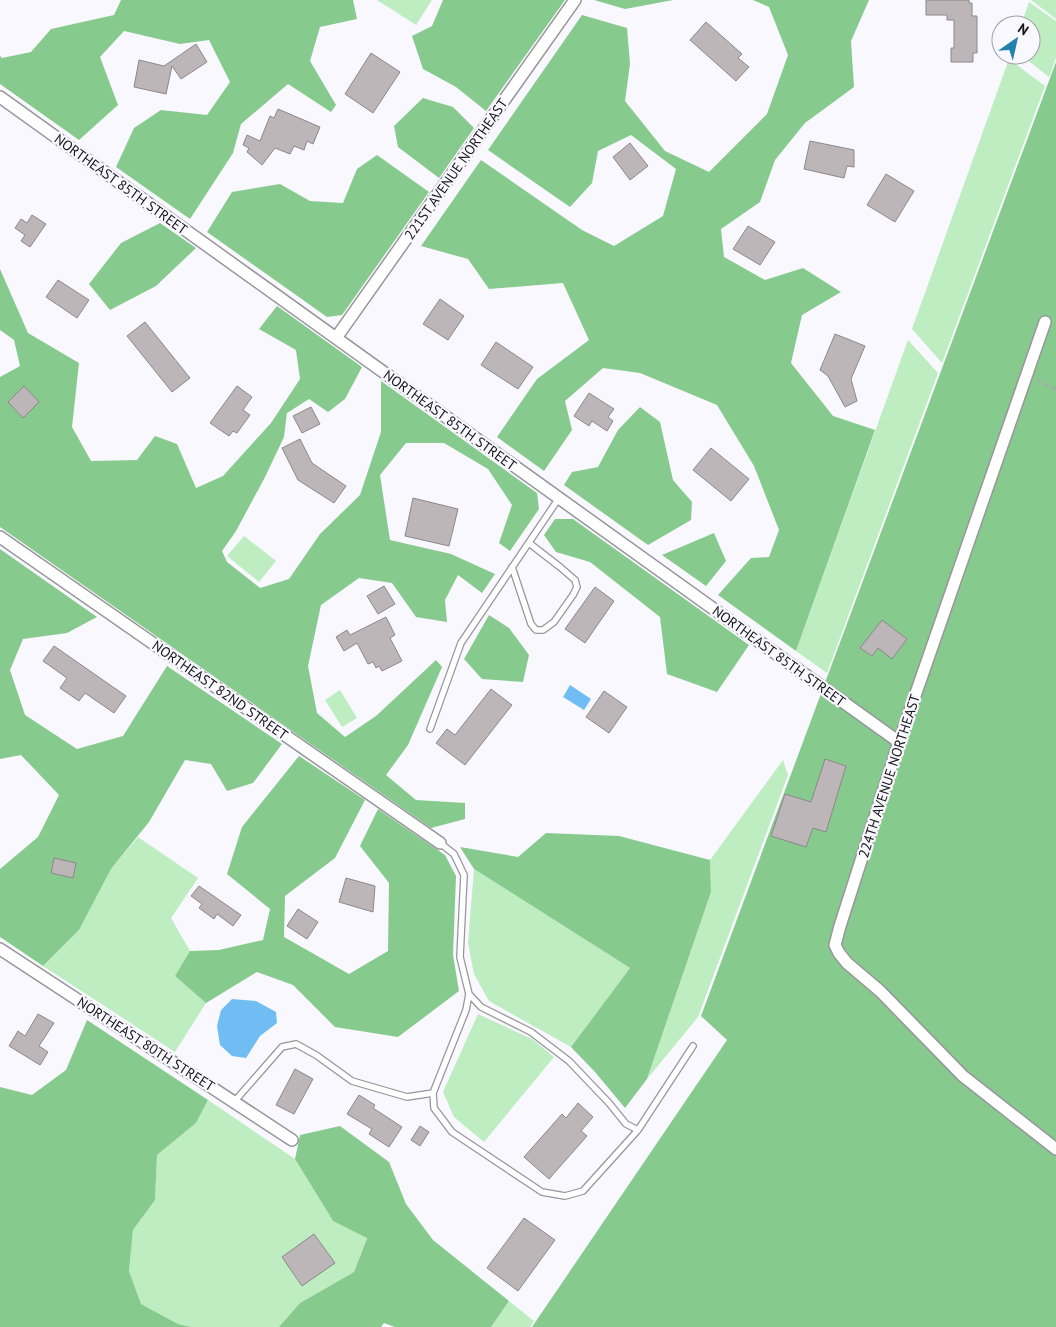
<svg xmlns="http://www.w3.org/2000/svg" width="1056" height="1327" viewBox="0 0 1056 1327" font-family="'PT Sans',sans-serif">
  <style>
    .green { fill: #bdedc1 }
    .forest { fill: #87ca8e }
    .water { fill: #70bdf3 }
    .building { fill: #bdb6b9; stroke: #8d878a }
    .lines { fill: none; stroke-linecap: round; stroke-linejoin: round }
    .lane-casing { stroke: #96969b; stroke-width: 8 }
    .street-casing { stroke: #96969b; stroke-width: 14 }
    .path { stroke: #a8a8ad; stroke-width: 2.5; stroke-dasharray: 4 4; stroke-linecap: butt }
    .lane { stroke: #fff; stroke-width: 5.5 }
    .street { stroke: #fff; stroke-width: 11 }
    .labels { text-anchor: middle; stroke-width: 4.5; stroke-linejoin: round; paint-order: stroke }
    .street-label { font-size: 14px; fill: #161618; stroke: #f8f8fe }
  </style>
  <rect width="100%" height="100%" fill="#f8f8fe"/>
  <path class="green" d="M377 0H432L416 25Z
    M1031 0H1056V19Z
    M1029 2 1056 21V58L1049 77 1021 55H1031V25H1021Z
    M1009 59 1045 86 942 363 912 329Z
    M908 340 938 373 827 673 796 651Z
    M244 536 276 561 259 582 227 556Z
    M340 690 357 718 342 727 325 700Z
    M783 760 788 775 698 1017 647 1079 711 892 710 860Z
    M138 837 198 878 171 918 190 951 176 976 206 1003 175 1052 43 966 79 930 111 869Z
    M474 869 630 968 571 1047 489 1001 474 974 468 943Z
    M478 1014 532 1039 554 1057 484 1142 454 1117 443 1092Z
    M208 1100 295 1159 333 1221 367 1237 354 1272 300 1303 279 1327H191L178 1324 141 1304 129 1271 133 1230 155 1200 157 1155 196 1123Z
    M509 1301 534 1321 530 1327H491Z"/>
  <path class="forest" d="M121 0H353L357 19 320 27 310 61 336 105 331 112 288 84 241 124 233 153 190 219 116 167 134 128 161 110 207 115 230 82 209 40 180 44 124 31 100 57 118 105 79 140 0 84V56L2 58 31 52 51 29 114 15Z
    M443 0H565L486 111 456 87 423 69 412 36 432 26Z
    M594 0H673L625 9Z
    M753 0H869L851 41 854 87 805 123 775 160 760 202 721 229 724 257 765 280 803 268 841 292 802 315 791 363 833 416 875 430 796 651 718 595 751 558 769 557 779 530 754 466 717 405 640 373 603 368 565 401 572 430 544 471 497 437 537 379 589 340 563 283 489 289 468 259 421 246 481 160 582 230 614 246 663 216 676 169 631 135 598 151 592 183 570 207 488 150 582 15 627 28 630 64 625 101 665 151 709 172 767 114 788 55 769 7Z
    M1056 62V1327H532L727 1040 701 1016Z
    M423 98 453 107 474 128 439 178 398 147 394 126Z
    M377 155 429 192 342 315 327 317 207 232 232 192 280 184 310 201 343 203 357 169Z
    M160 223 196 248 156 286 110 310 89 284 121 243Z
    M0 269 28 333 79 363 72 427 91 461 137 460 155 436 177 444 196 488 223 476 271 423 300 379 296 350 259 329 277 306 362 367 345 399 328 412 309 399 287 413 284 437 264 479 236 531 222 551 227 562 260 588 289 579 320 534 360 495 381 432V381L537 493 539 509 510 551 499 543 512 505 488 469 444 443H406L380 475 390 540 451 554 495 574 482 593 458 575 445 600 447 622 416 617 392 583 359 578 321 605 308 666 317 713 345 737 376 716 436 660 442 667 408 745 386 775 416 800 465 803V819L431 828 0 527V377L20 366 14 340 0 330Z
    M640 407 660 422 673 480 692 502 691 520 648 545 564 485 572 472 598 467 618 430Z
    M555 519H573L749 645 717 692 667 674 660 617 590 562 556 552 544 535Z
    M714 533 726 561 706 586 662 555Z
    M0 549 97 617 67 633 23 639 10 670 25 715 77 749 123 736 167 666 282 744 253 783 227 791 211 764 185 760 149 822 111 869 79 930 43 966 0 937V869L38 837 59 795 21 755 0 759Z
    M489 615 509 628 529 655 523 682 482 679 464 659Z
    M299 756 365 800 335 858 285 896 284 937 349 974 388 951 389 883 360 846 378 809 445 855 456 876 453 955 459 991 398 1037 335 1027 293 985 257 972 206 1003 175 976 190 951 219 950 263 940 270 909 227 874 242 827Z
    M546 833 619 836 710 860 711 892 647 1079 625 1108 595 1072 571 1047 630 968 474 869 460 847 518 857Z
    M87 1020 208 1100 196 1123 157 1155 155 1200 133 1230 129 1271 141 1304 178 1324 191 1327H0V1087L32 1095 66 1070Z
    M340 1126 389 1162 406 1204 433 1240 509 1301 491 1327H395L384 1323 381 1327H279L300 1303 354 1272 367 1238 333 1221 295 1159 300 1135Z"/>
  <path class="water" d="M570 685 591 699 584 710 563 697Z
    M232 999 256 1001 276 1012 277 1023 260 1036 246 1058 232 1056 220 1045 217 1026 221 1010Z"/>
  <path class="building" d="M926 0H969V3H972V16H977V53H973V62H951V48H954V20H947V15H926Z
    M706 22 742 54 738 58 749 67 736 81 690 40Z
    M196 44 207 62 181 79 172 66 166 94 134 87 139 60 164 66Z
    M371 53 400 72 373 113 345 94Z
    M278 109 320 127 313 144 307 141 304 150 294 146 290 154 275 148 262 165 247 152 249 148 243 145 247 135 260 141 270 116 274 118Z
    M810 141 854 150V167L847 166 844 178 804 169Z
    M630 143 648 166 630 180 613 157Z
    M886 174 914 191 895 222 867 205Z
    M32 215 46 224 30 247 21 241 25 235 15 228 21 219 27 223Z
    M748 226 775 242 760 265 733 249Z
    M58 280 89 300 77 318 46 297Z
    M440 299 464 316 448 340 423 324Z
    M145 322 190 378 172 392 127 336Z
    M835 334 865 346 851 379 857 401 845 407 828 376 820 370Z
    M496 342 533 367 518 389 481 365Z
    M24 386 39 402 23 418 8 402Z
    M237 386 252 397 243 410 250 415 237 433 233 431 229 436 210 423Z
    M589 393 614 409 608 417 613 421 607 431 592 421 589 426 574 416Z
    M311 407 320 424 302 433 293 416Z
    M300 439 312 463 346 486 334 503 298 480 282 448Z
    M711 448 749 479 731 501 693 470Z
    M413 498 458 509 449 546 405 536Z
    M384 586 395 604 378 614 367 596Z
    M595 587 614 601 585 643 565 629Z
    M386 617 395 635 390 638 402 661 382 671 379 666 376 668 373 662 368 664 357 643 344 651 336 637 347 630 350 635Z
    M882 620 907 639 892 659 878 648 872 656 860 648Z
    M54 646 126 696 114 713 85 693 79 701 60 688 67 678 43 661Z
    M491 689 512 705 465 765 436 743 447 729 455 735Z
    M604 691 627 707 609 733 586 717Z
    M825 759 846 766 826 832 813 828 806 847 771 836 785 794 811 802Z
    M54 858 76 863 73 878 51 873Z
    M346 878 375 886 373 912 339 902Z
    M199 886 241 915 233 926 217 914 214 919 199 908 202 904 191 896Z
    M298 909 318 922 307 939 287 926Z
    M38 1014 54 1023 39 1046 48 1052 40 1065 9 1046 18 1031 25 1036Z
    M295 1069 313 1079 294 1114 276 1105Z
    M359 1095 375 1105 373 1108 402 1127 389 1147 369 1134 372 1129 347 1114Z
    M578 1103 593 1117 581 1131 587 1136 549 1179 524 1157 562 1114 566 1118Z
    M420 1126 429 1132 420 1146 411 1140Z
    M524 1218 555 1240 518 1291 487 1268Z
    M314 1234 335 1263 302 1286 282 1257Z"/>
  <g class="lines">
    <g class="lane-casing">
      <path id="lane" d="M512 567 531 624 536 630H543L554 622 573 595 577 587 575 580 560 567 529 543
        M430 729 461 643 559 498
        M440 843 454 854 464 875 460 957 469 994 466 1010 433 1093 434 1108 452 1132 542 1192 565 1196 583 1191 638 1130
        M469 994 481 1007 531 1032 569 1061 609 1103 626 1124 638 1130 693 1046
        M234 1102 282 1047 296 1044 316 1055 352 1081 407 1097 433 1093"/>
    </g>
    <g class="street-casing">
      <path id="street" d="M0 97 899 742
        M1045 322 899 742 840 926 835 945 839 953 847 963 880 991 963 1076 1056 1149
        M336 338 575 0
        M0 537 440 843
        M0 949 292 1140"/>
    </g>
    <path class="path" d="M1038 380 1056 390"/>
    <use href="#lane" class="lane"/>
    <use href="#street" class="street"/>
  </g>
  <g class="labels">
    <g class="street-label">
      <text transform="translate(456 169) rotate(-55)" y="5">221ST AVENUE NORTHEAST</text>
      <text transform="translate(121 184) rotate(36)" y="5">NORTHEAST 85TH STREET</text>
      <text transform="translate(450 420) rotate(36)" y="5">NORTHEAST 85TH STREET</text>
      <text transform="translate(779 656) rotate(36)" y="5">NORTHEAST 85TH STREET</text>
      <text transform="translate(220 690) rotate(35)" y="5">NORTHEAST 82ND STREET</text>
      <text transform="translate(889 776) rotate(-72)" y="5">224TH AVENUE NORTHEAST</text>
      <text transform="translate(146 1044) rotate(33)" y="5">NORTHEAST 80TH STREET</text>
    </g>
  </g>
  <g transform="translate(1016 40) rotate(34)"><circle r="24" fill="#f8f8fe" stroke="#9e9ea2"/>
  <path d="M0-4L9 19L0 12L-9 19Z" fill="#2381ae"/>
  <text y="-8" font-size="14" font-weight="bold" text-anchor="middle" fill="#161618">N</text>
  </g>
</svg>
